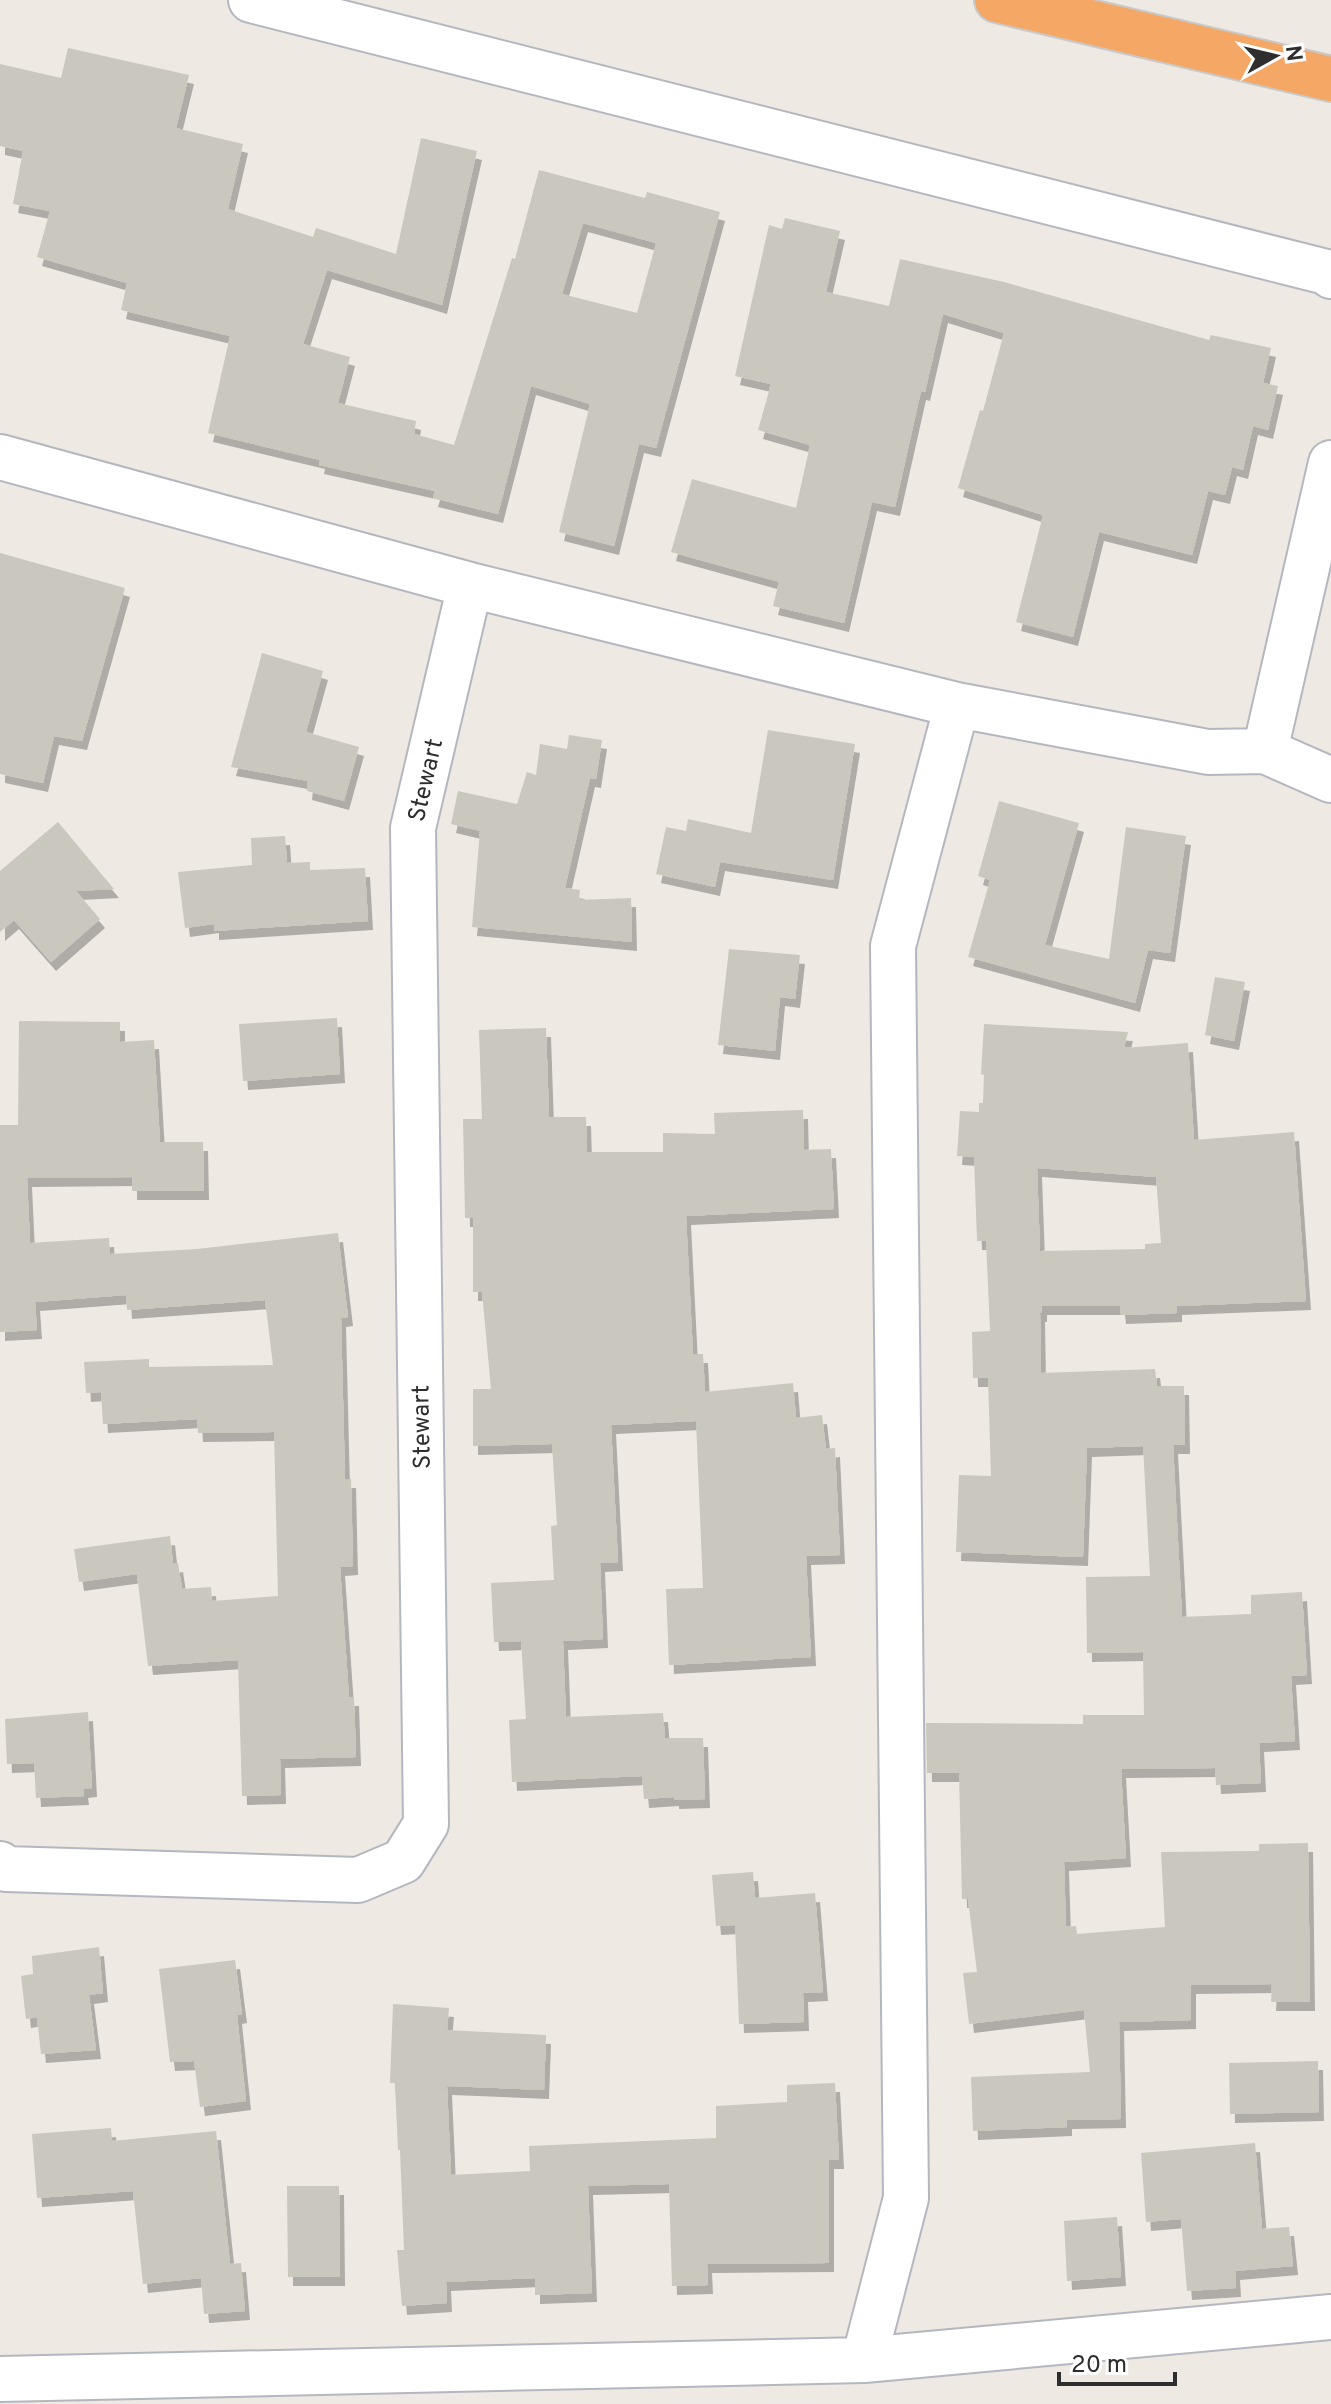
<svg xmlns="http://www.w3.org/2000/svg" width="1331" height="2404" viewBox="0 0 1331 2404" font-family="Overpass,sans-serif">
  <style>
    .building { fill: #cac7bf; fill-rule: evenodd; filter: url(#shadow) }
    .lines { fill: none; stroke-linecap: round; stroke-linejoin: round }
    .minor-casing { stroke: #b5b7c0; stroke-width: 48 }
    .highway-casing { stroke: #c9c9c9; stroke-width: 48 }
    .minor { stroke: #fff; stroke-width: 44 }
    .highway { stroke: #f5a865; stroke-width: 44 }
    .labels { text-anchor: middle; stroke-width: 8; stroke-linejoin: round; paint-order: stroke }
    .street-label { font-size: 24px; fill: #2e2e2e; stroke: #fff }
  </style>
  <defs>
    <filter id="shadow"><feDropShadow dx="5" dy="9" stdDeviation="0" flood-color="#0004"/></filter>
  </defs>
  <rect width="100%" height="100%" fill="#eee9e2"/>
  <path class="building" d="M68 48 189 75 176 128 243 144 228 209 313 237 316 228 396 254 421 138 477 151 442 305 327 270 303 344 350 357 338 403 416 421 414 434 454 445 512 258 515 259 539 170 645 198 647 192 720 212 656 448 639 444 614 546 559 532 590 404 531 386 498 514 433 498 435 491 319 465 320 460 208 433 230 336 121 310 127 283 37 257 50 211 13 204 23 151 0 146V64L61 78ZM583 223 656 243 637 313 562 294Z
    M785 218 840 231 826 292 889 306 900 259 1004 282 1209 340 1211 335 1271 348 1263 383 1278 386 1268 430 1253 426 1243 470 1232 467 1225 495 1208 491 1192 555 1099 532 1073 637 1016 622 1043 515 958 488 980 410 983 411 1004 333 943 314 925 392 921 391 895 507 872 502 844 623 773 606 779 582 671 552 692 479 796 508 810 445 758 430 771 384 735 376 769 225 782 229Z
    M0 553 125 588 82 741 54 736 43 783 0 774Z
    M262 653 323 671 306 732 359 747 344 801 307 791 308 781 231 767Z
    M768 730 855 744 833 880 720 862 715 887 656 874 666 827 686 831 688 819 751 833Z
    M569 735 602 740 596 779 590 778 565 888 580 890 579 900 631 898 632 942 472 927 480 831 451 824 458 791 517 804 527 772 536 775 540 744 567 749Z
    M999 801 1079 823 1045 945 1109 959 1126 827 1186 836 1170 953 1148 950 1135 1003 968 957 990 880 978 876Z
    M58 822 114 889 76 891 100 919 51 962 14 920 0 932V871Z
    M285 836 287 863 310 862V870L365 868 368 921 214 931V924L185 928 178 872 252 865 251 838Z
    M729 949 800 955 795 999 780 997 775 1051 718 1045Z
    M1215 977 1245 982 1234 1041 1205 1035Z
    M337 1018 340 1074 243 1081 239 1024Z
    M19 1021 120 1022V1042L154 1040 160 1142H203L204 1191H132V1177L27 1178 30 1243 109 1238 110 1254 197 1249 338 1233 348 1317 341 1318 345 1479H351L353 1566 340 1567 349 1697H354L356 1757 280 1759 281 1795 242 1796 238 1660 148 1666 137 1574 79 1582 74 1549 170 1536 173 1564 178 1563 182 1589 211 1587 212 1601 278 1596 274 1432 198 1433 197 1419 103 1424 101 1392 86 1393 84 1362 149 1359V1367L273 1365 265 1300 127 1310 126 1295 35 1302 37 1330 0 1332V1125H18Z
    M984 1024 1128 1032 1124 1048 1188 1043 1194 1140 1294 1132 1306 1301 1177 1306V1313L1121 1315 1120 1306H1042V1313H1040L1041 1373 1155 1369 1157 1386H1184L1185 1445H1173L1182 1617 1251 1614V1595L1302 1592 1307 1675 1291 1676 1295 1741 1259 1743 1261 1783 1216 1785 1215 1768 1121 1769 1126 1858 1064 1862 1066 1927 1076 1926 1077 1934 1165 1927 1161 1852 1259 1851V1844L1308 1843 1310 2002H1271L1272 1984 1191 1985V2020L1119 2022 1121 2119 1067 2120V2127L973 2131 971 2077 1090 2072 1084 2010 969 2024 963 1973 977 1972 968 1899H962L959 1773H927L926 1723 1083 1724V1715H1144L1143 1652 1087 1653 1086 1577 1150 1576 1143 1446 1087 1448 1083 1557 956 1552 959 1475 991 1476 988 1378H973L972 1332 990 1331 986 1241H977L974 1157 957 1156 960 1111 979 1112V1103H983L984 1075 981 1074ZM1037 1168 1156 1177 1161 1243 1145 1244V1249L1040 1251Z
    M546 1028 549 1117H586L587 1152H663V1133L715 1134 714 1113 803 1110 804 1150 831 1149 834 1209 686 1216 693 1354H703L705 1392 793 1383 796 1418 822 1415 826 1449 835 1448 840 1555 806 1556 811 1657 669 1665 666 1589 703 1588 696 1421 611 1425 618 1562 600 1563 603 1639 563 1641 566 1717 663 1713 665 1738H703L705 1799 674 1800V1797L644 1799 642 1776 512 1782 509 1720 526 1719 521 1641 494 1642 491 1583 554 1580 551 1526 557 1525 552 1444 473 1446V1389H491L482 1292H473V1218H465L463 1119H482L479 1030Z
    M88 1712 92 1788 83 1789 84 1796 36 1798 34 1763 7 1764 5 1719Z
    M753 1872 755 1898 815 1893 823 1992 803 1993 804 2022 739 2024 735 1925 716 1926 712 1875Z
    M99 1947 103 1993 89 1995 96 2050 41 2054 37 2017 26 2019 21 1976 33 1974 32 1956Z
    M235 1960 242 2014 237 2015 246 2101 200 2107 194 2061 170 2062 159 1969Z
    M393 2004 449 2008 447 2030 546 2035 544 2090 447 2086 451 2175 530 2171 529 2146 716 2138V2106L787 2102V2085L835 2083 839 2160H829V2263L707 2264 708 2285 672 2286 669 2184 588 2186 592 2293 535 2295V2278L446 2282 447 2303 402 2306 397 2250H404L400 2150H398L395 2083H390Z
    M1318 2061 1319 2112 1230 2114 1229 2063Z
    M111 2128 112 2141 216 2131 230 2264 241 2263 245 2311 204 2314 201 2278 143 2284 133 2191 37 2198 32 2134Z
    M1255 2143 1262 2229 1289 2227 1293 2266 1235 2271 1236 2288 1187 2291 1181 2219 1146 2222 1141 2153Z
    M287 2186H339L340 2277H288Z
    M1117 2217 1121 2277 1067 2281 1064 2221Z"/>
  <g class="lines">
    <g class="minor-casing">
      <path id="minor" d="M251 0 1330 273 1331 276
        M0 457 470 585 957 705 1208 752 1265 751 1331 463
        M1265 751 1331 780
        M0 1864 6 1869 358 1880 403 1861 426 1824 413 828 470 585
        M864 2360 906 2198 893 946 957 705
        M0 2379 864 2360 1331 2317"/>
    </g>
    <g class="highway-casing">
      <path id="highway" d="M997 0 1331 79"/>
    </g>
    <use href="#minor" class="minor"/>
    <use href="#highway" class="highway"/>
  </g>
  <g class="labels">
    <g class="street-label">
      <text transform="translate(425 780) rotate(-77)" y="8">Stewart</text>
      <text transform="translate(421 1427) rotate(-91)" y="8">Stewart</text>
    </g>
  </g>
  <g transform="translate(1275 56) rotate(82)" stroke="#ffffff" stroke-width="6" paint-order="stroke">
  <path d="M0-6L14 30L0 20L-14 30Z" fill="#2e2e2e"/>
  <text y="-12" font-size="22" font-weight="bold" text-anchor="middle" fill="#2e2e2e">N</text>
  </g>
  <path d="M1059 2372v12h116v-12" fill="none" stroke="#2e2e2e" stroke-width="4"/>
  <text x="1071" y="2372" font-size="24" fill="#2e2e2e" stroke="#ffffff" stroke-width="6" paint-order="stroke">20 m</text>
</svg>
